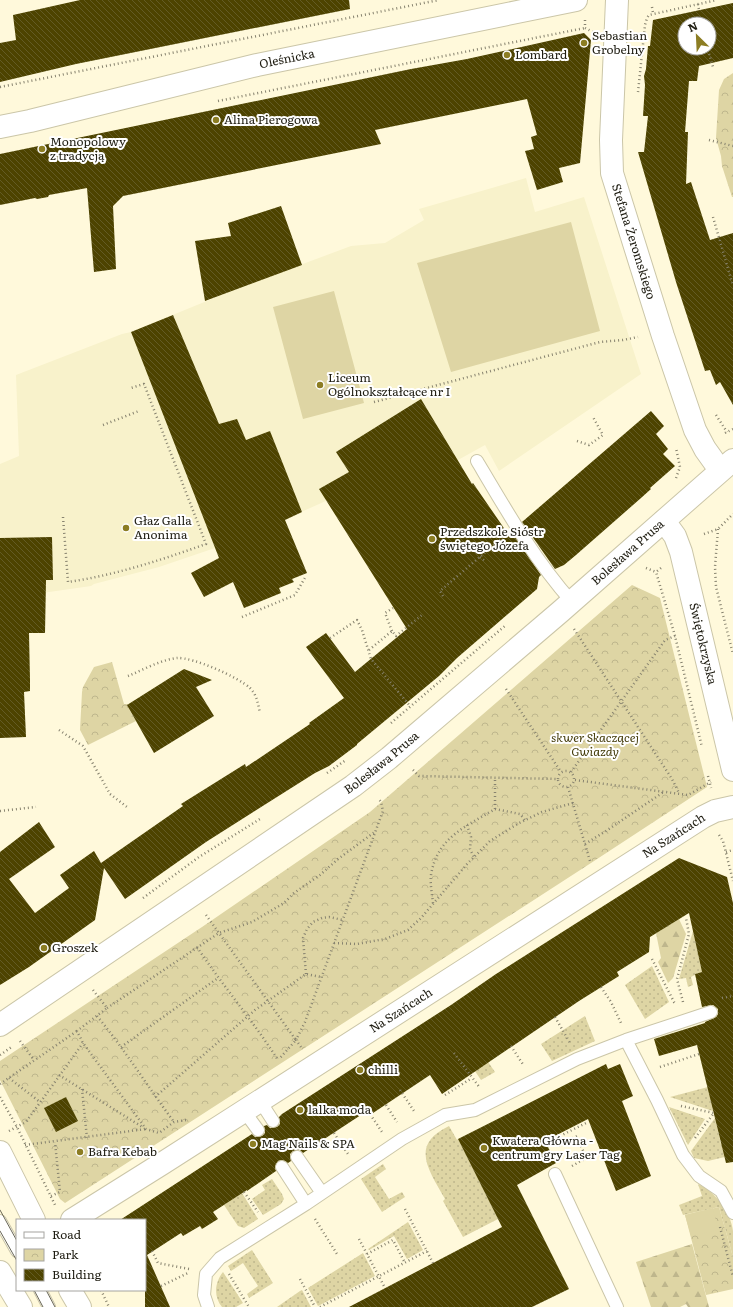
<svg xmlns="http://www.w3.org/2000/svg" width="733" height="1307" viewBox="0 0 733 1307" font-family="Literata,serif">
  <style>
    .built { fill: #f8f2cb }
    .grass { fill: url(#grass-dots) }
    .forest { fill: url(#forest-firs) }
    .park { fill: url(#park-crowns) }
    .pitch { fill: #ded5a4 }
    .building { fill: url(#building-back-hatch); fill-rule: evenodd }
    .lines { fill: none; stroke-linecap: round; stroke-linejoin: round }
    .service-casing { stroke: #cbc6a8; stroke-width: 14 }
    .minor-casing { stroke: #cbc6a8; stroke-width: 24 }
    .tertiary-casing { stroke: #cbc6a8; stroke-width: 24 }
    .path { stroke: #87836f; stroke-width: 2.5; stroke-dasharray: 1 3; stroke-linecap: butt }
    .service { stroke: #fff; stroke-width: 12 }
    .minor { stroke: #fff; stroke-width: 22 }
    .tertiary { stroke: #fff; stroke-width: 22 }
    .tram { stroke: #6a6756; stroke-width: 1 }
    .poi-dot { fill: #8c7d23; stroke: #fff; stroke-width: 1.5 }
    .labels { text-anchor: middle; stroke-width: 4; stroke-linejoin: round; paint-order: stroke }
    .poi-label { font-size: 12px; fill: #1e1c11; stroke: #fff; text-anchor: start }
    .street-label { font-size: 12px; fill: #1e1c11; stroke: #fff }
    .park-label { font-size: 12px; font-style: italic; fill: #433b09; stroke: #fff }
  </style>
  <defs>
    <pattern id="grass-dots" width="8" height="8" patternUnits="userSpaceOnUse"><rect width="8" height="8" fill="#ded5a4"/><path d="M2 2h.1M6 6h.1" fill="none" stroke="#beb68c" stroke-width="1.8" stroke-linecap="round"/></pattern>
    <pattern id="forest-firs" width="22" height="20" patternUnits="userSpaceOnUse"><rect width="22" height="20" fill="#ded5a4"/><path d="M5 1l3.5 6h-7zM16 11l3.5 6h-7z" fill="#beb68c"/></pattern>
    <pattern id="park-crowns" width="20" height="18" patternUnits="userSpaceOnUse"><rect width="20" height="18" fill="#ded5a4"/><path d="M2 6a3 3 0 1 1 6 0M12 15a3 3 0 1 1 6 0" fill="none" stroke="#beb68c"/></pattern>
    <pattern id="building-back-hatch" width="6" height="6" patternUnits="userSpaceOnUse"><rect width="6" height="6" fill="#4d4300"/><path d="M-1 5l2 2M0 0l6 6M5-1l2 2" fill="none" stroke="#635b25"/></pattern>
  </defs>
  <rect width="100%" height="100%" fill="#fff9db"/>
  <path class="built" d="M526 178 535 212 584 197 641 374 499 471 485 445 458 460 396 502 346 492 216 550 215 548 159 567 94 584 91 586 0 599V464L19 456 16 375 122 334 131 332 241 287 351 246 385 243 424 220 419 209Z"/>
  <path class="grass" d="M693 931 702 972 695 974V975L691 977 693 985 688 987 686 978 679 979Z
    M652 966 669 1002 645 1019 625 985Z
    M585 1016 595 1041 552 1061 541 1044Z
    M473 1040 495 1072 481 1080 460 1049Z
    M708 1087 713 1111 670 1097Z
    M669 1107 705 1119 688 1145Z
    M715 1118 721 1144 733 1155 708 1161 694 1158 691 1151Z
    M449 1126 457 1140 458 1139 498 1219 463 1237 443 1201 445 1199C429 1170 409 1145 449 1126Z
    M383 1164 386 1169 375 1177 389 1199 402 1192 405 1197 382 1212 361 1179Z
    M272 1179 282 1194 284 1199 281 1204 263 1215 252 1199 265 1190 262 1185Z
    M698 1184C715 1191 731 1213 733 1231 733 1240 733 1249 733 1257L719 1207 683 1215 679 1205 702 1196Z
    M242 1193 258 1219 244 1228 238 1226 224 1205Z
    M408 1222 423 1250 407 1259 394 1236 369 1250 368 1249Z
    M252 1250 273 1283 249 1298 247 1294 258 1286 243 1263 231 1271 228 1266Z
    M363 1253 375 1276 318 1306 308 1288Z
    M223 1272 243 1303 236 1307H222C213 1296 215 1282 223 1272Z
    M302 1290 311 1307H277L300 1291Z"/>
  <path class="forest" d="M679 919 686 934 673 978 668 983 658 962 661 958 656 933Z
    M692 1244 709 1307H688L686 1304 680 1307H651L636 1262Z"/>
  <path class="park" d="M733 73V197H732L722 166 721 156 716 138 719 90 724 79Z
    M632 585 660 598 707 787 591 863 65 1203 60 1199 0 1080V1061L202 927 370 812Z
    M112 662 124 704H128L130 711 136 721 88 745 80 730 82 692 83 687 94 667Z
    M719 1207 733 1257V1289L706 1295 685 1215Z"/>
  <path class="pitch" d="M571 222 600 331 451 372 417 263Z
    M334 291 364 403 303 419 273 307Z
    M713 1208 718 1230 691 1236 685 1215Z"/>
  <path class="building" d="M80 0H349L350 9 76 64 0 82V43L16 40 13 15Z
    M733 3V58L699 66 697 81H689L685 132H688L686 184 691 182 710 240 733 233V405L720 382 716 385 710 370 705 371 676 282 638 152H644L648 116H643L645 85 644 76 646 69 648 46H650L653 20ZM685 24H709V48H685Z
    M584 33 591 40 580 163 559 168 563 182 537 190 525 151 534 149 531 137 537 135 527 99 375 130 381 144 123 196 113 206 116 269 94 272 87 188 49 195 48 197 37 199 35 198 0 205V154L411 69 467 59Z
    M281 206 302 265 205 301 195 241 231 236 228 223Z
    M173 315 219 424 237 419 246 440 270 431 302 512 285 520 307 573 292 579 294 582 279 588 281 593 244 608 233 582 204 597 191 573 219 558 131 332Z
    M421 399 472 484 473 483 508 534 511 531 541 575 539 577 537 589 457 658 439 676 357 744V745L329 766 315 773 206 842 125 899 104 868 95 920 29 967 0 985V852L39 822 55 847 9 879 35 913 69 888 60 875 94 851 101 863 183 806 181 804 245 764 246 767 310 724 309 723 344 698 306 647 326 633 355 672 407 629 319 489 349 472 336 452Z
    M651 411 664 426 656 434 668 449 663 454 675 466 650 488 651 489 641 498 576 555 564 565 555 569 522 522Z
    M52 537 53 580H46L45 633H29L30 680V691L24 692 26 737 0 738V538Z
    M184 669 212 680 196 687 214 716 154 753 127 705Z
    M679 858 727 877 733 903V1162L726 1163 697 1045 659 1056 654 1039 705 1023V1022L716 1017 718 1014V1009L713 1005 702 1007 695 974 702 972 689 913 650 937 649 952 617 972 619 976 579 1001 442 1094 430 1075 373 1113 370 1109 303 1153 300 1150 293 1151 290 1154 291 1161 288 1163 282 1160 278 1161 275 1167 276 1171 247 1191V1190L213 1212 218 1219 202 1229 200 1226 183 1236 181 1233 147 1255 170 1307H145V1220H120L252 1134 255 1137 262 1136 265 1133 264 1126 267 1125 270 1128 277 1127 280 1124 279 1117 282 1114 451 1005 496 974Z
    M606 1064 608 1069 620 1064 633 1096 622 1101 651 1176 616 1191 588 1119 545 1141 556 1163 517 1185 569 1289 532 1307H349L502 1227 458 1139Z
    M66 1097 78 1121 56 1132 44 1108Z"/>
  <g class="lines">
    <g class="service-casing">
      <path id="service" d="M477 461C506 510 534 559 572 602
        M626 1040 657 1100 683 1155 699 1176 721 1191 733 1213
        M260 1101 273 1121
        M244 1111 258 1130
        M297 1157 322 1193
        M282 1167 306 1204
        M555 1174 617 1307
        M0 1221 17 1251
        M40 1290 49 1307
        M208 1307 204 1295 206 1274 220 1258 306 1204 402 1139 445 1115 475 1110 577 1059 626 1040 711 1012"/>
    </g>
    <g class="minor-casing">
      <g id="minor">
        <path id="s1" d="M617 0 611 140 612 173 663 336 695 430 705 449 720 470"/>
        <path id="s2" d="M0 127 30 121 257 65 576 0"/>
        <path id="s3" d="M664 521 675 536 681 552 733 770"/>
        <path id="s4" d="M0 1025 353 786 389 758 560 612 733 460"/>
        <path id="s5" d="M72 1220 163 1163 703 817 715 811 733 807"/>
      </g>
    </g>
    <g class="tertiary-casing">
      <path id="tertiary" d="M0 1152 34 1220
        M0 1272 21 1307
        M70 1290 80 1307"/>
    </g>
    <path class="path" d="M698 4 699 10
      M652 7 653 13
      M585 20V28L593 32
      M708 50 713 67
      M0 87 439 0
      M638 92 645 25 647 18 649 15 717 0
      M218 101 585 28
      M709 140 733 146
      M713 217 733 286
      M374 402 600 342 623 340 638 337
      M716 415 727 432
      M103 425 139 411
      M725 433 733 429
      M577 441 589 445 603 435 593 417
      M676 478 680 467 676 448
      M63 517 68 582C116 575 161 560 206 544L144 384 131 388
      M718 529 715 567 716 587 733 654
      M704 534 718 529 733 514
      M480 557 485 561
      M646 568 656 572
      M661 568 656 572 675 636 702 747
      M443 596 440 591 502 538
      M242 617 295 595 306 576
      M574 629 672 779 679 793
      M392 631 385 613 393 608
      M330 638 357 620 362 630 371 659 410 706
      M369 650 392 631 396 636 422 615
      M128 676C143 670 160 660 177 658 193 657 238 677 250 688 257 695 258 704 260 713
      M506 689 561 772
      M391 723 506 625
      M59 730 83 746 110 794 127 807
      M413 770 419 776 558 779
      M558 779a8 8 0 1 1 16 0a8 8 0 1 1-16 0Z
      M571 772 665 640 675 636
      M327 773 346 760
      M708 776 711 788
      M575 780 688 795 711 782
      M568 787 590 861
      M495 809 520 814 525 820
      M0 811 36 807
      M467 825 471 837 470 849 474 857
      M719 835 723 841 733 881
      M585 844 606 831 665 791
      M726 852 733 850
      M143 898 199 857 260 819
      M433 903C432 894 430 884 431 875 437 837 467 826 495 809V778
      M206 915 296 1040 280 1058
      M334 943 357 944 385 939 408 930 421 918 468 863 490 841 519 823 542 812 573 803
      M197 947C223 986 253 1021 278 1060
      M652 959 674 1002 676 1004
      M306 974 303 938 307 929 313 922 322 918 329 917 343 920
      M601 987 611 1002 621 1023
      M93 990 107 1008 77 1031 83 1043 146 1129 159 1133 174 1122 186 1120
      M722 998 733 996
      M683 1002 677 979 689 934 686 918
      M107 1008 219 933 252 922 284 903 294 893 320 875 338 859 376 831
      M97 1016C125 1050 148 1087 174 1122
      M555 1017 570 1043
      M20 1041 34 1060
      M511 1046 524 1066
      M121 1047 218 978
      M301 1047 296 1040 305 1022 383 811 381 802 378 798
      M454 1053 480 1088
      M0 1055 13 1046
      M660 1067 699 1054
      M59 1075 144 1128
      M9 1078 40 1102
      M0 1084 77 1031
      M82 1089 87 1138
      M400 1090 414 1111
      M445 1095 472 1078
      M0 1097 17 1127 55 1205
      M155 1097 255 1010 306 974 321 977
      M386 1105 397 1122
      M681 1106 714 1113 695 1138
      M368 1111 382 1132
      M9 1131 26 1122 83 1043
      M334 1133 348 1154
      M25 1145 146 1129
      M572 1166 586 1158 577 1136 558 1146 554 1139 586 1123 585 1121
      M244 1192 258 1212
      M51 1196 60 1192 55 1142
      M405 1209 433 1263
      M315 1219 337 1254
      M720 1227 733 1277
      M359 1239 385 1288
      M152 1251 158 1263 189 1269
      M367 1254 393 1240 405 1263
      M229 1274 249 1307
      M300 1279 315 1307
      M161 1286 188 1273
      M101 1290 109 1307
      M320 1307 427 1251"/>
    <use href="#service" class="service"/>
    <use href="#minor" class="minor"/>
    <use href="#tertiary" class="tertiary"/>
    <path class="tram" d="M0 1210 17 1241
      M0 1231 17 1261
      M34 1290 43 1307
      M46 1290 55 1307"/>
  </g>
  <g class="poi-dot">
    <circle cx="584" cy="43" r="4"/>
    <circle cx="507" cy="55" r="4"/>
    <circle cx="216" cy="120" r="4"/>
    <circle cx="42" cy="149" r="4"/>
    <circle cx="320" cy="385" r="4"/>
    <circle cx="126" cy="528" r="4"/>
    <circle cx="432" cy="539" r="4"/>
    <circle cx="44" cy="948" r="4"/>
    <circle cx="360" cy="1070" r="4"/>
    <circle cx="300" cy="1110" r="4"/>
    <circle cx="253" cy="1144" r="4"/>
    <circle cx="484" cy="1148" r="4"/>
    <circle cx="80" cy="1152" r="4"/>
  </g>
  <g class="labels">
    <g class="poi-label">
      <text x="592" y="40">Sebastian<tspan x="592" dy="14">Grobelny</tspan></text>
      <text x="515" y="59">Lombard</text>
      <text x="224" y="124">Alina Pierogowa</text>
      <text x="50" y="146">Monopolowy<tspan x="50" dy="14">z tradycją</tspan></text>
      <text x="328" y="382">Liceum<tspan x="328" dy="14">Ogólnokształcące nr I</tspan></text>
      <text x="134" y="525">Głaz Galla<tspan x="134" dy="14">Anonima</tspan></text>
      <text x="440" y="536">Przedszkole Sióstr<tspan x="440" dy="14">świętego Józefa</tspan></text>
      <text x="52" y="952">Groszek</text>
      <text x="368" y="1074">chilli</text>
      <text x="308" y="1114">lalka moda</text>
      <text x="492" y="1145">Kwatera Główna -<tspan x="492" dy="14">centrum gry Laser Tag</tspan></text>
      <text x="261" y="1148">Mag Nails &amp; SPA</text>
      <text x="88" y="1156">Bafra Kebab</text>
    </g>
    <g class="street-label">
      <text dy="4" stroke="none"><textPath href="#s2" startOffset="295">Oleśnicka</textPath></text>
      <text dy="4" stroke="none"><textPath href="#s1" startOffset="245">Stefana Żeromskiego</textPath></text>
      <text dy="4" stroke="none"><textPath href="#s4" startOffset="787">Bolesława Prusa</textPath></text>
      <text dy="4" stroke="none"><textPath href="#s3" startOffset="130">Świętokrzyska</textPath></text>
      <text dy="4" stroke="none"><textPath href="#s4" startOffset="463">Bolesława Prusa</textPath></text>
      <text dy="4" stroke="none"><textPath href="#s5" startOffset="714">Na Szańcach</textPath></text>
      <text dy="4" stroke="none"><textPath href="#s5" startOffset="390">Na Szańcach</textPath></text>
    </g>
    <g class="park-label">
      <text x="595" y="742">skwer Skaczącej<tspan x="595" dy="14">Gwiazdy</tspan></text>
    </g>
  </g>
  <rect x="16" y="1219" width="130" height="72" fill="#ffffff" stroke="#a5a4a0"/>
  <rect x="24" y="1232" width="20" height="6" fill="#ffffff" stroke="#a5a4a0"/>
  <text x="52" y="1239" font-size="12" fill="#1e1c11">Road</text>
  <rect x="24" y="1249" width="20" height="12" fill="url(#park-crowns)" stroke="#a5a4a0"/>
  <text x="52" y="1259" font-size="12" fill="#1e1c11">Park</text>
  <rect x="24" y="1269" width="20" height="12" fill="url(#building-back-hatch)" stroke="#a5a4a0"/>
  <text x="52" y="1279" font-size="12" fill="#1e1c11">Building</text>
  <g transform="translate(697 36) rotate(336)"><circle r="19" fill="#ffffff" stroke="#a5a4a0"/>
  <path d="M0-3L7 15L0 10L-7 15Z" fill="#8c7d23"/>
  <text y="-6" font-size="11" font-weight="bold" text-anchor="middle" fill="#1e1c11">N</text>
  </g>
</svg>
